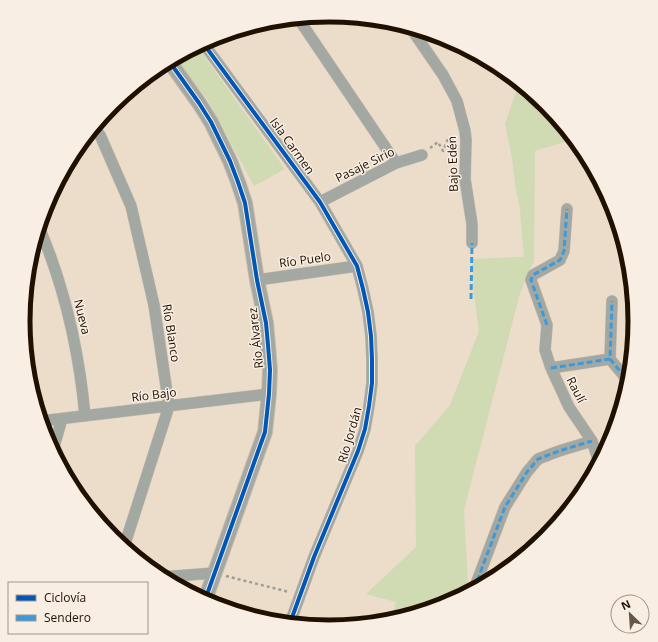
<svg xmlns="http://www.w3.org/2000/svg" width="658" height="642" viewBox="0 0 658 642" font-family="'Open Sans',sans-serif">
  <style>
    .green { fill: #d0dab3 }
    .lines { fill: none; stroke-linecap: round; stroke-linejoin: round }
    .minor-casing { stroke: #c9bbac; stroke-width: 12 }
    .tertiary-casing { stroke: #c9bbac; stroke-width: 16 }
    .path { stroke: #9da098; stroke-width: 2.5; stroke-dasharray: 3 3; stroke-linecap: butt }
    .minor { stroke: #a3a9a2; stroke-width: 11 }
    .tertiary { stroke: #a3a9a2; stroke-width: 14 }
    .quiet { stroke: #3c9adc; stroke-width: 3; stroke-dasharray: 6 3; stroke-linecap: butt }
    .cycleway-casing { stroke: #f8eee3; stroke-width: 6 }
    .cycleway { stroke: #0057b8; stroke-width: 4 }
    .labels { text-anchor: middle; stroke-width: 3; stroke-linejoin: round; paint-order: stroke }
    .street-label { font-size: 12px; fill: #201000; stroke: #f8eee3 }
    .rim { fill: none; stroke: #201000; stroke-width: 5 }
  </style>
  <rect width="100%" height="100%" fill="#ecdcca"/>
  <path class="green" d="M197 46 285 169 254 186 208 100 175 58Z
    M516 81 546 105 574 139 535 151 534 261 520 293 464 510 468 585 464 594 446 604 391 620 396 602 366 594 416 547 415 446 450 405 479 331 473 288 472 259 524 257 520 210 515 184 512 158 505 124 517 88Z"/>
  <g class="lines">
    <g class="minor-casing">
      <path id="minor" d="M298 18 396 163
        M410 27 443 75 457 101 465 131 466 140 465 179 472 224V243
        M203 43 320 202 357 266 363 289 368 312 371 336 372 359V383L369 406 365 429 358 451 314 557 290 623
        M94 127 100 135 131 206 154 305 169 406 124 547
        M320 202 396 163 422 155
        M567 209 564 251 560 260 533 275 531 280 547 325 545 350 551 368 569 407 592 441 599 462
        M39 227C65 288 79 350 85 416
        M257 280 357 266
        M610 359 629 382
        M551 368 610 359 612 301
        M41 421 269 394
        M53 450 62 419
        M162 577 214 573
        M474 589 505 507 527 472 538 459 559 451 592 441"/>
    </g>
    <g class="tertiary-casing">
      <path id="tertiary" d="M169 61 199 103 211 122 230 161 238 182 245 203 257 280 266 323 268 345 270 370 269 394 265 432 205 600"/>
    </g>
    <path class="path" d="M430 148 438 142 443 151 448 139H456
      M226 576 289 592"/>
    <use href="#minor" class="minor"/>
    <use href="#tertiary" class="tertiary"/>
    <path class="quiet" d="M471 299 472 243
      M547 325 531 280 533 275 560 260 564 251 567 209
      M610 359 629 382
      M551 368 610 359 612 301
      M474 589 505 507 527 472 538 459 559 451 592 441"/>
    <g class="cycleway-casing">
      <path id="cycleway" d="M203 43 320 202 357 266 363 289 368 312 371 336 372 359V383L369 406 365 429 358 451 314 557 290 623
        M169 61 199 103 211 122 230 161 238 182 245 203 257 280 266 323 268 345 270 370 269 394 265 432 205 600"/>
    </g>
    <use href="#cycleway" class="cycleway"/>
  </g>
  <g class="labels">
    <g class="street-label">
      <text transform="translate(292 146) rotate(54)" y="4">Isla Carmen</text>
      <text transform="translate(453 164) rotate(-92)" y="4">Bajo Edén</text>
      <text transform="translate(365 165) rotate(-26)" y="4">Pasaje Sirio</text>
      <text transform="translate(305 260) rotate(-8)" y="4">Río Puelo</text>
      <text transform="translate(82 317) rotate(76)" y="4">Nueva</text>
      <text transform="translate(171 333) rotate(81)" y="4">Río Blanco</text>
      <text transform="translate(256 338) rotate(-96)" y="4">Río Álvarez</text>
      <text transform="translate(576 390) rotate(63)" y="4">Raulí</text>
      <text transform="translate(154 395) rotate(-7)" y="4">Río Bajo</text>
      <text transform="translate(350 435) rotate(-74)" y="4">Río Jordán</text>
    </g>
  </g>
  <path d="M0 0H658V642H0ZM30 321a299 299 0 1 1 598 0a299 299 0 1 1-598 0Z" fill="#f8eee3" fill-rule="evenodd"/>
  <path class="rim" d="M30 321a299 299 0 1 1 598 0a299 299 0 1 1-598 0Z"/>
  <rect x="8" y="582" width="140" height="52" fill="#f8eee3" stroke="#a29588"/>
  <rect x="16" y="595" width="20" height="6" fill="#0057b8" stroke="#a29588"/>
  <text x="44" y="602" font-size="12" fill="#201000">Ciclovía</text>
  <rect x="16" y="615" width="20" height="6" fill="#3c9adc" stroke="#a29588"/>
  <text x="44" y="622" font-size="12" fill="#201000">Sendero</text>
  <g transform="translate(630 614) rotate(335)"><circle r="19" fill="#f8eee3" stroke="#a29588"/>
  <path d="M0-3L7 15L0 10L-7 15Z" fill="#675747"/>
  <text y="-6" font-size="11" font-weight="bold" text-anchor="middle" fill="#201000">N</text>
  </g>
</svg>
